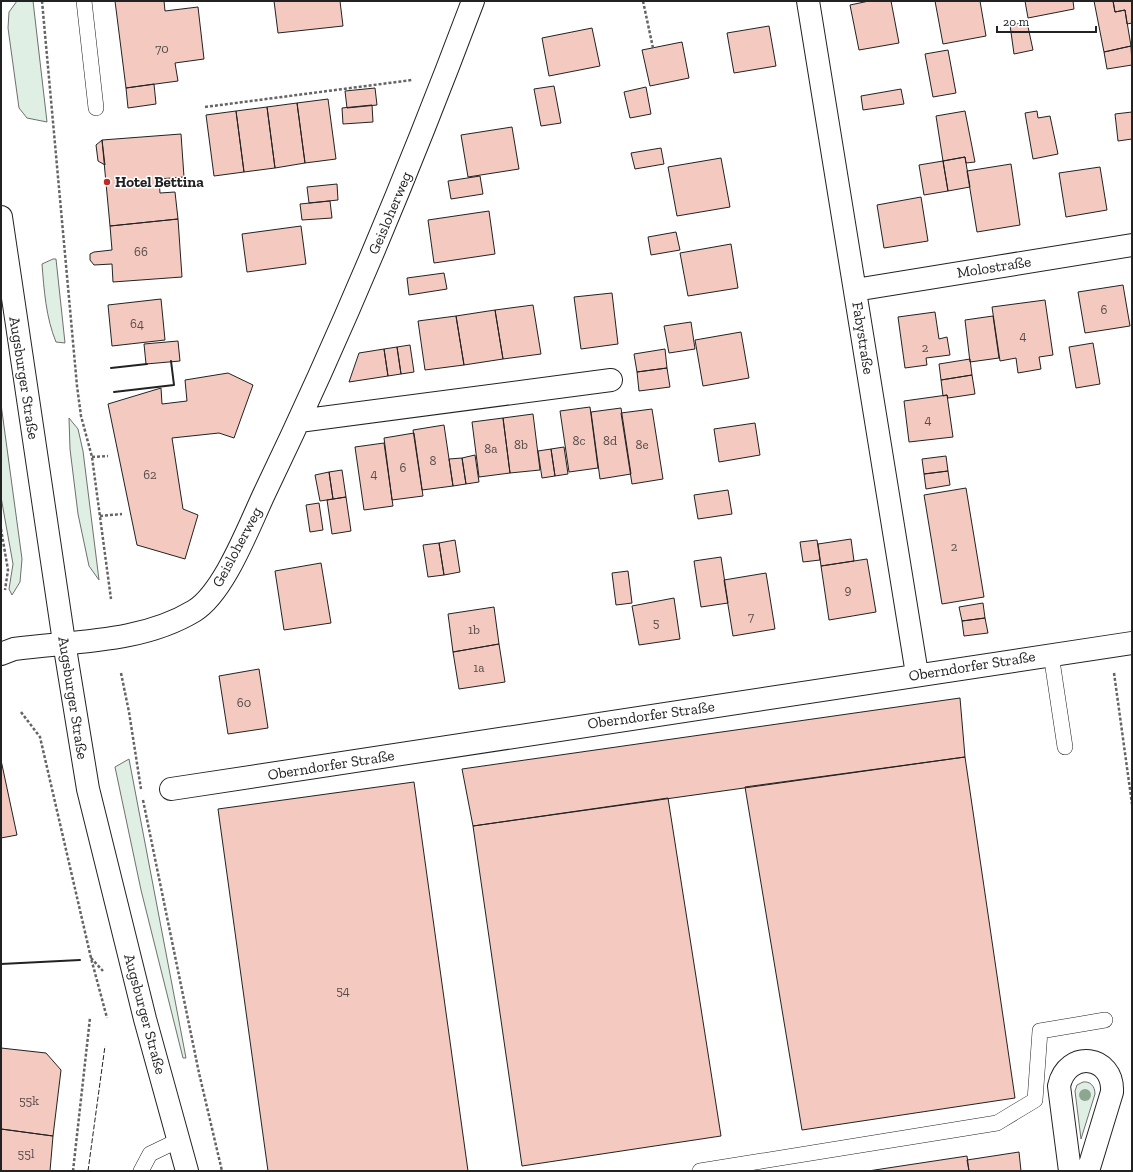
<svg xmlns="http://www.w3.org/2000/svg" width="1133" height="1172" viewBox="0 0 1133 1172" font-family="'Zilla Slab',serif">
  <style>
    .green { fill: #e0efe3; stroke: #6f6f6f }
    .building { fill: #f3c9c0; stroke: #222 }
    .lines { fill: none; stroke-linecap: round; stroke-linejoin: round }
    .lane-casing { stroke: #222; stroke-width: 16 }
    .street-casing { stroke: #222; stroke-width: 24 }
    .secondary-casing { stroke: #222; stroke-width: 24 }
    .path { stroke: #646464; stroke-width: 2.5; stroke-dasharray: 3 2; stroke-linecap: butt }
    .lane { stroke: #fff; stroke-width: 15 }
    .street { stroke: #fff; stroke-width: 22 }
    .secondary { stroke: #fff; stroke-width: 22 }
    .fence { stroke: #222; stroke-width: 1; stroke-dasharray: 5 2; stroke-linecap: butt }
    .wall { stroke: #222; stroke-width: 2 }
    .tree { fill: #8da692 }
    .poi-dot { fill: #c62828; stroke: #fff; stroke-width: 1.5 }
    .labels { text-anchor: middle; stroke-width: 3; stroke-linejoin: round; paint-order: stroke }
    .number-label { font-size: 13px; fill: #564c4a }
    .poi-label { font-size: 15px; font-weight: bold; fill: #222; stroke: #fff; text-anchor: start }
    .street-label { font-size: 15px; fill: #222; stroke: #fff }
  </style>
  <rect width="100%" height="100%" fill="#fff"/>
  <path class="green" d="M17 1H33L47 122 27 118 19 108 8 28 9 12Z
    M53 259H56L65 343 56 342C46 318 44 290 42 264Z
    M1 404 22 559 20 582 12 595 9 589 13 564 1 497Z
    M69 418 78 429 83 451 99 580 89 566 78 514 70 449Z
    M129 759 186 1058H183L141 890 115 767Z
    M1083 1082C1090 1081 1095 1086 1095 1094L1081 1139 1075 1091 1077 1085Z"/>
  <path class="building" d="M115 1H164L165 11 198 7 204 59 175 63 178 81 126 88Z
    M274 1H340L343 26 278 33Z
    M869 1H891L899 43 859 50 850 5Z
    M935 1H980L986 36 943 44Z
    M1025 1H1073L1074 9 1028 18Z
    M1094 1H1113L1115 12 1125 10 1131 46 1104 52Z
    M1113 1H1132V23L1127 24 1125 10 1115 12Z
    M1027 22 1033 50 1014 54 1010 25Z
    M769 26 776 66 734 73 727 33Z
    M592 28 600 66 549 76 542 38Z
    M682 42 689 78 650 86 642 50Z
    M1131 46 1132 65 1107 69 1104 52Z
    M948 50 956 93 933 97 925 54Z
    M154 84 156 104 128 108 126 88Z
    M554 86 561 123 541 126 534 89Z
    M646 87 651 114 630 118 624 92Z
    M375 88 377 105 347 108 345 91Z
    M901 89 904 104 863 110 861 96Z
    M328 99 336 159 305 163 297 103Z
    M297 103 305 163 275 168 267 107Z
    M372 105 373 122 343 124 342 108Z
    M267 107 275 168 244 172 236 111Z
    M236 111 244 172 214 176 206 115Z
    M965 111 975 162 966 163 965 157 943 161 936 116Z
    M1037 111 1038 118 1050 116 1058 154 1033 159 1025 113Z
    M1132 112V139L1118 141 1115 114Z
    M512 127 519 169 468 177 461 135Z
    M181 134 184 177 159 179 160 193 175 192 178 219 110 226 102 140Z
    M102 140 105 165 98 161 96 145Z
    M661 148 664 164 635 169 631 153Z
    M965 157 970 187 948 191 943 161Z
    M721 158 730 207 677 216 668 167Z
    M943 161 948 191 924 195 919 165Z
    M1011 164 1020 225 977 232 967 171Z
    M1100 167 1107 210 1066 217 1059 173Z
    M480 176 483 194 451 199 448 181Z
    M337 184 338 200 309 203 307 187Z
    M921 197 928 241 884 248 877 205Z
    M330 201 332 218 302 220 300 204Z
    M489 211 495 254 434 263 428 220Z
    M178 219 182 277 113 282 112 264 94 265 90 260V254L94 252 112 250 110 226Z
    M301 226 306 264 247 272 242 234Z
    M676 232 680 250 651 255 648 237Z
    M731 244 738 288 688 296 680 253Z
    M444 273 447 289 409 295 407 278Z
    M1123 285 1130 326 1085 333 1078 292Z
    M612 293 618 344 581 349 574 297Z
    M161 299 165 340 112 346 108 305Z
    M1045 300 1053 355 1039 357 1041 369 1018 373 1016 358 1000 361 992 307Z
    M533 305 541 354 503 359 495 310Z
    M495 310 503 359 464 365 456 316Z
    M935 312 939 339 947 337 950 355 926 358 927 365 905 368 898 317Z
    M456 316 464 365 425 370 418 321Z
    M993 316 999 358 970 362 965 320Z
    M691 322 695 349 669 353 664 326Z
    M741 332 749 378 703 386 695 340Z
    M178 341 180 361 146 364 144 344Z
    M1093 343 1100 384 1076 388 1069 347Z
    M410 345 414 372 401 374 397 347Z
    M397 347 401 374 388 376 384 349Z
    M384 349 388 376 349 382 359 353Z
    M665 349 667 368 637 372 634 354Z
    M970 359 972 375 941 380 939 364Z
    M667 368 670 387 639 391 637 372Z
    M228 373 253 385 234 438 219 433 172 438 183 509 198 515 185 559 137 545 108 404 161 388 162 404 187 401 185 380Z
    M972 375 975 394 948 398 947 395 943 396 941 380Z
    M947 395 953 437 909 442 904 401Z
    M590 407 598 468 569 472 560 411Z
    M621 408 631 474 600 479 591 412Z
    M652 409 663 479 632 484 621 413Z
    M533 414 540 470 510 473 503 418Z
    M503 418 510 473 479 477 472 422Z
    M755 423 760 455 719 462 714 429Z
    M444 425 453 486 422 490 413 430Z
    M414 433 423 496 392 500 384 438Z
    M384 443 393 506 364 510 355 447Z
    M564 447 568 474 555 476 551 449Z
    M551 449 555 476 542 478 538 451Z
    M475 455 479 482 466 484 462 458Z
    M946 456 948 471 924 474 922 459Z
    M462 458 466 484 453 486 449 459Z
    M342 470 346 497 333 499 329 472Z
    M948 471 950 485 926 489 924 474Z
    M329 472 333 499 320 501 315 475Z
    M966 488 984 597 942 604 924 495Z
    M728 490 732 514 698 519 694 495Z
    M346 497 351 531 332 534 327 500Z
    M319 503 323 530 310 532 306 505Z
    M851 539 854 561 821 566 818 544Z
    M455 540 460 572 444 575 439 543Z
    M817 540 820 560 803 562 800 542Z
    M439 543 444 575 428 577 423 545Z
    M721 557 728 603 701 607 694 561Z
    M867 559 876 612 829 620 821 566Z
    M321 563 331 623 284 630 275 571Z
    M628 571 632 603 616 605 612 573Z
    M766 573 775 629 733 636 724 580Z
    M674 598 680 639 639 645 632 606Z
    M983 603 985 618 962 621 959 607Z
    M494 607 499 644 453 652 448 614Z
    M985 618 988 633 964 636 962 621Z
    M499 644 505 682 459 689 453 652Z
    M259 669 268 728 228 734 219 676Z
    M960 698 965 757 473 826 462 769Z
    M965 757 1015 1098 802 1130 745 787Z
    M1 760 17 835 1 838Z
    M414 782 468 1171H268L218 809Z
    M668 798 721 1136 522 1166 473 826Z
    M1 1048 46 1053 61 1070 53 1136 1 1129Z
    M1 1129 53 1136 50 1171H1Z
    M1019 1152 1021 1171H969L967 1160Z
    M967 1156 969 1171H868Z"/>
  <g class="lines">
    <g class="lane-casing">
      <path id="lane" d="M84 1 96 108
        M1051 654 1065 747
        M141 1171 150 1154 179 1140
        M700 1171 997 1123 1035 1100 1040 1031 1105 1020"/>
    </g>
    <g class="street-casing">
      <path id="street" d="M808 1 917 674
        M855 290 1132 245
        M299 421 611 380
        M1 654 14 649C74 641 141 643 194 611 225 592 250 523 266 490 343 330 411 166 473 1
        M171 789C491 740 811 689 1132 643
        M1070 1171 1059 1086C1067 1049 1114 1055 1112 1092L1088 1171"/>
    </g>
    <g class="secondary-casing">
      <path id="secondary" d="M1 217 64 642 88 789 145 1019 187 1171"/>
    </g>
    <path class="path" d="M42 1 77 386 81 416 92 457 111 599
      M643 1 653 48
      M205 107 412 80
      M92 457 108 456
      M100 516 122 514
      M1 529 8 570 5 590
      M121 673 129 712 141 789
      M1114 673 1132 804
      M21 712 40 737 91 958 107 1018
      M143 800 199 1073 222 1171
      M91 958 103 971
      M73 1171 90 1018"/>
    <use href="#lane" class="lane"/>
    <use href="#street" class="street"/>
    <use href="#secondary" class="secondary"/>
    <path class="fence" d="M88 1171 105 1046"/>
    <path class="wall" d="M111 368 147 364
      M114 392 174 385 171 361
      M1 964 80 960"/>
  </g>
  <circle class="tree" cx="1085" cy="1095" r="6"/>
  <circle class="poi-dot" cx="107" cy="182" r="4"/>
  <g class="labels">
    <g class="number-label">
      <text x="162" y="53">70</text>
      <text x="141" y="256">66</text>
      <text x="1104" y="314">6</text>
      <text x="137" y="328">64</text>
      <text x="1023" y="340">4</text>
      <text x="925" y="352">2</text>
      <text x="928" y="424">4</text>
      <text x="579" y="445">8c</text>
      <text x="610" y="445">8d</text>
      <text x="521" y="449">8b</text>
      <text x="642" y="449">8e</text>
      <text x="491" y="453">8a</text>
      <text x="433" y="465">8</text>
      <text x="403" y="472">6</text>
      <text x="374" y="478">4</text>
      <text x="150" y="479">62</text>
      <text x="954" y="551">2</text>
      <text x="848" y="594">9</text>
      <text x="751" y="621">7</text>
      <text x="656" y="627">5</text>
      <text x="474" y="634">1b</text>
      <text x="479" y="672">1a</text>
      <text x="244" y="707">60</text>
      <text x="343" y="995">54</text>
      <text x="29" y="1105">55k</text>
      <text x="26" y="1158">55l</text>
    </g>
    <g class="poi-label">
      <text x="115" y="187">Hotel Bettina</text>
    </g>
    <g class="street-label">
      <text transform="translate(390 213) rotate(-67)" y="5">Geisloherweg</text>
      <text transform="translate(994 267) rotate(-9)" y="5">Molostraße</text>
      <text transform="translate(863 338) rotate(81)" y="5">Fabystraße</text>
      <text transform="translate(24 378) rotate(81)" y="5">Augsburger Straße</text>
      <text transform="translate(237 547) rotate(-62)" y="5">Geisloherweg</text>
      <text transform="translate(972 666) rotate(-9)" y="5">Oberndorfer Straße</text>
      <text transform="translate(73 698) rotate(81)" y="5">Augsburger Straße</text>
      <text transform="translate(651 715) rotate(-8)" y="5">Oberndorfer Straße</text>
      <text transform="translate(331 765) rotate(-9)" y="5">Oberndorfer Straße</text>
      <text transform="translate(145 1014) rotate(75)" y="5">Augsburger Straße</text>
    </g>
  </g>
  <rect width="1133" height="1172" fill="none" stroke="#222222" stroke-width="4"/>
  <path d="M997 26v6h99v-6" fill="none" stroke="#222222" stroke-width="2"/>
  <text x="1003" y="26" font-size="12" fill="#222222" stroke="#ffffff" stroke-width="3" paint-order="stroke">20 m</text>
</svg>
